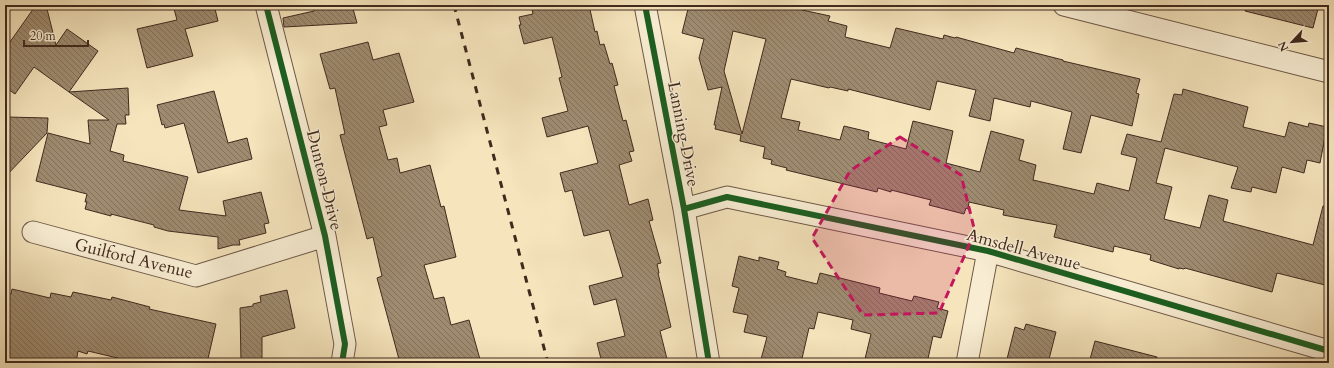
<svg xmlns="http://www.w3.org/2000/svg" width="1334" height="368" viewBox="0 0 1334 368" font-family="Cardo,serif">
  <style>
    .building { fill: url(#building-back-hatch); stroke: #402a1e; fill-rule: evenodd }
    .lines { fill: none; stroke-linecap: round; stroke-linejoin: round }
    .minor-casing { stroke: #6d5846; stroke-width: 23 }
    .minor { stroke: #f8edd3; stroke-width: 21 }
    .rail { stroke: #402a1e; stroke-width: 3; stroke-dasharray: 7 7; stroke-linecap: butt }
    .cycleway-casing { stroke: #f8edd3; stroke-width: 8 }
    .cycleway { stroke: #1b5e20; stroke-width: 6 }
    .marked { fill: #c2185b; fill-opacity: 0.2; stroke: #c2185b; stroke-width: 3; stroke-dasharray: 8 5; stroke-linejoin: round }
    .labels { text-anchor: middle; stroke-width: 3; stroke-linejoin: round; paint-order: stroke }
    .street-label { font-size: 17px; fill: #402a1e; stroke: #f8edd3 }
  </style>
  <defs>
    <pattern id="building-back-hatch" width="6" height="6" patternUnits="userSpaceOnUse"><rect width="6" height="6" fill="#9e8b70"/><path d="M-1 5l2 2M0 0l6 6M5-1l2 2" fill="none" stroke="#82725b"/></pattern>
  </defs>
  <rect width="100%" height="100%" fill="#f5e4bc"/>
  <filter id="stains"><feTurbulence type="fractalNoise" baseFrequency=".005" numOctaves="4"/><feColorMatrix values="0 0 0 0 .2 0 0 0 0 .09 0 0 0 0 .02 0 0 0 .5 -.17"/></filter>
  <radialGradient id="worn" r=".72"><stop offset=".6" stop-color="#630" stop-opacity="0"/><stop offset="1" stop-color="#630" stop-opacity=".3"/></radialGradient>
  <path class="building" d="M36 5H46L56 45 67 29 98 51 69 92 34 67 15 94 5 87V49Z
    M173 5H214L218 21 185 29 193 56 147 68 137 29 177 20Z
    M313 5H352L357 23 284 27 283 18 314 11Z
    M531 5H589L595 32 597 31 600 45 604 44 610 64 612 63 618 85 614 86 623 121 626 120 634 151 629 152 632 161 619 165 629 205 648 199 653 220 649 221 661 263 657 264 659 273H658L671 327 660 331 668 363H602L597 343 625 336 616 299 594 305 589 286 623 277 609 230 584 236 572 190 565 192 560 173 598 163 588 126 547 137 542 118 568 111 559 78 562 77 552 37 524 44 519 25H521L519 17 533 14Z
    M689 5H779L830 16 828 21 847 26 845 37 890 48 896 28 943 39 944 35 955 38 956 37 1014 53 1016 48 1063 60V61L1140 79 1136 93 1139 94 1132 126 1091 115 1081 153 1063 149 1072 112 1031 101 1030 107 994 98 990 121 969 116 976 90 937 81 930 110 848 89V91L830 87 829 88 791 79 781 118 800 122 798 130 840 140 844 126 869 132 868 139 906 149 913 121 953 131 946 163 980 172 991 131 1024 140 1019 160 1036 165 1033 180 1094 194 1097 183 1129 191 1137 158 1121 154 1127 134 1161 142 1174 94 1182 95 1183 89 1248 107 1243 127 1285 137 1289 122 1308 127 1309 123 1327 127 1320 163 1307 160 1304 173 1282 167 1276 193 1252 187 1251 192 1231 188 1238 167 1165 148 1156 183 1172 187 1164 219 1200 228 1209 195 1228 200 1223 221 1313 245 1323 206H1329V286L1277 273 1272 292 1185 268 1184 269 1179 268V269L1150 260 1151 255 1114 246 1113 252 1054 237 1057 225 1003 215 1004 210 969 202 968 209 966 208 964 214 929 205 931 200 891 190V192L878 188 877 192 786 170 787 168 771 164 772 160 763 158 765 147 740 141 741 135 715 129 716 125H714L722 87 708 90 699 58 704 39 682 33ZM733 31 766 39 742 134 724 71Z
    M1246 5H1319L1313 28 1245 11Z
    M368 42 373 60 399 53 414 102 383 110 387 125 379 127 388 160 397 158 400 173 430 165 441 207 444 206 456 257 424 265 434 299 444 297 451 325 469 320 481 363H400L377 278 382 276 373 237 367 239 340 135 345 134 335 88 330 89 320 54Z
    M128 88 129 115H125L126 124H117L110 151 124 155 123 161 188 177 179 210 226 216 223 201 261 192 269 223 264 224 266 233 239 240 240 245H233L218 249V237L168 231 154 227V225L111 214V216L85 209 87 202H85L87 194 36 181 48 133 90 144 88 120H109L69 92Z
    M214 91 228 143 247 138 252 159 198 173 184 123 165 128 164 124 162 125 157 105Z
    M6 117 48 118 47 133 5 177Z
    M739 256 759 261V257L779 262 777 269 786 272 785 276 817 284 820 273 880 288 879 293 912 301 914 296 939 302 937 308 948 311 941 338 933 336 927 363H864L871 334 851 329 853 320 818 312 814 329 809 328 801 363H760L767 337 744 332 748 315 733 312 739 288 732 286Z
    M12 289 50 298 51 293 71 297 73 292 111 300 112 297 150 307 149 309 216 324 207 363H125L126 360 88 351 87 354 78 351 76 363H5V310L9 294H11Z
    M287 290 295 328 262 337V363H241L240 308 253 306V304L261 302 260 296Z
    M1026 324 1056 332 1048 363H1006L1015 327 1024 330Z
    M1095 341 1157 357 1156 363H1089Z"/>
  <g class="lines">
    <g class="minor-casing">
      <path id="minor" d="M266 5 325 236 345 344 342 363
        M645 5 684 209 709 363
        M1064 5 1329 72
        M684 209 727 197 988 251 1329 351
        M33 232 196 276 325 236
        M967 363 988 251"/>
    </g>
    <use href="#minor" class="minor"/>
    <path class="rail" d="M454 5 548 363"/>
    <g class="cycleway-casing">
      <path id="cycleway" d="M266 5 325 236 345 344 342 363
        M645 5 684 209 709 363
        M684 209 727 197 988 251 1329 351"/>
    </g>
    <use href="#cycleway" class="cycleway"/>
  </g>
  <path class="marked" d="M900 137 961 175 975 232 939 313 863 315 812 238 850 171Z"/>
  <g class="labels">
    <g class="street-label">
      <text transform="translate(684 134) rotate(79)" y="6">Lanning Drive</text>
      <text transform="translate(325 180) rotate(76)" y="6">Dunton Drive</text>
      <text transform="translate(1024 249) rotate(15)" y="6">Amsdell Avenue</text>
      <text transform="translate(134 258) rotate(14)" y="6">Guilford Avenue</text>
    </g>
  </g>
  <rect width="1334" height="368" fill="none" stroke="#f5e4bc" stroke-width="20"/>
  <rect x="6" y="6" width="1322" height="356" fill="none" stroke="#402a1e" stroke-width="2"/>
  <rect x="10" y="10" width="1314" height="348" fill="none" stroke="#402a1e"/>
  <g transform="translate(1292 42) rotate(244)" stroke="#f8edd3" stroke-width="3" paint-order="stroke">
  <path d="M0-3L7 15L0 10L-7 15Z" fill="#402a1e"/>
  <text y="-6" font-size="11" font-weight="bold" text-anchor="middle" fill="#402a1e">N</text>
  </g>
  <path d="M24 40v6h64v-6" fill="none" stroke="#402a1e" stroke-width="2"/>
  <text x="30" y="40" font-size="12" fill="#402a1e" stroke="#f8edd3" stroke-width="3" paint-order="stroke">20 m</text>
  <rect width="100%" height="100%" filter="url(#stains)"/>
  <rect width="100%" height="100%" fill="url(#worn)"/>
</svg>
